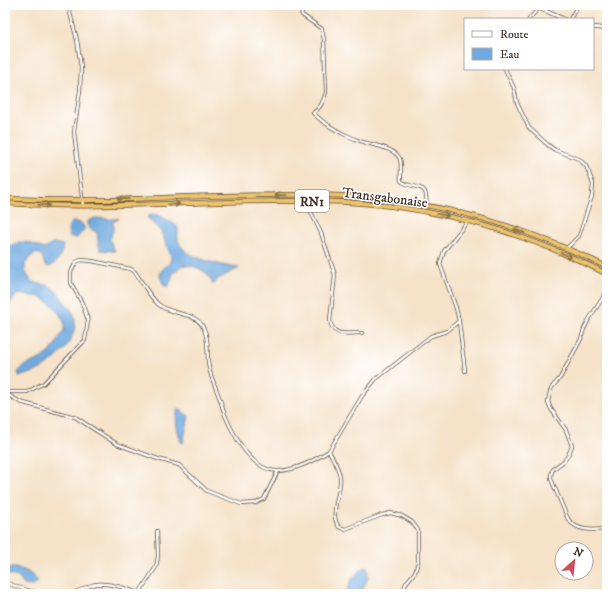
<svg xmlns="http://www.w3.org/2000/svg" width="612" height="599" viewBox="0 0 612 599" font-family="'IM FELL DW Pica',serif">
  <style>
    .water { fill: #71aae0; stroke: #566a7f }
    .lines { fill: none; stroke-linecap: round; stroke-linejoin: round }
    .minor-casing { stroke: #574638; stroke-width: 4 }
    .tertiary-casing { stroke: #574638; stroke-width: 4.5 }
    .trunk-casing { stroke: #574638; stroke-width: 5.5 }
    .minor { stroke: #fff; stroke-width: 2.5 }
    .tertiary { stroke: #fff; stroke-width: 3 }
    .trunk { stroke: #efc469; stroke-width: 4 }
    .oneway { stroke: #8c6f40 }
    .labels { text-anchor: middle; stroke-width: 3; stroke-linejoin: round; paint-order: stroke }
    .shield { fill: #fff; stroke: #766a62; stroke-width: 1 }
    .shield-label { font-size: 13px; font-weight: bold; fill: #3b2a1e }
    .street-label { font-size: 14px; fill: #3b2a1e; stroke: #fff }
  </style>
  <rect width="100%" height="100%" fill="#fff"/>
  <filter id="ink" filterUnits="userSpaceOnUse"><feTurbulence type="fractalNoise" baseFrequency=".025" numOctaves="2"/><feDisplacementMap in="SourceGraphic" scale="8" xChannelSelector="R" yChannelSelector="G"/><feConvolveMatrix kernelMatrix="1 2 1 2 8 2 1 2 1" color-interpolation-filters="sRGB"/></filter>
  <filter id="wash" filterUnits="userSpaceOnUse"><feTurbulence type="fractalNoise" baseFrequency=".012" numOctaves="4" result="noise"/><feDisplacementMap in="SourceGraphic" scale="16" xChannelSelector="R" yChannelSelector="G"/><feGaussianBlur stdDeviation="0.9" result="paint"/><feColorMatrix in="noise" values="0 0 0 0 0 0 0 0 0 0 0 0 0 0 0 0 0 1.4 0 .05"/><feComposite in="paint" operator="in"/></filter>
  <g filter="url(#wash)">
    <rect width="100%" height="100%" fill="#f5e2c8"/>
    <path class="water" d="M152 214 161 216 177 226C180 233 175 238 181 246 189 259 225 266 239 268L218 279 213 285C208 270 197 266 182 265L172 275V278L168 287 164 285 160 276 161 271 170 262 171 256 161 232 147 217Z
      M95 218C103 218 111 221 118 218L119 219 112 222 114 226 110 240 115 251 100 250 98 241 97 232 90 229 88 224V221Z
      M72 222 81 223 85 228 77 238 69 237C68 231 67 226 72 222Z
      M19 242 30 243 44 249 54 243 63 245C62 254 58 262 50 267L45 265 42 256 38 253 31 256 25 264V271L31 281C36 284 45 284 49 286 55 289 60 296 64 301 68 306 74 312 75 319 78 346 43 374 19 376L18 372 24 366 40 359 52 350 64 330V321L56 308 41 297 17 294 5 310V252L7 247Z
      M178 410H180L189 416 183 443 181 442C178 431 174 421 178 410Z
      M367 566 368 578 360 594H346C349 581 355 573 367 566Z
      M6 567C22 569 27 568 38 582L32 586 24 585 18 577 6 574Z"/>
  </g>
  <g filter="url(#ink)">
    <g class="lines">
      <g class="minor-casing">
        <path id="minor" d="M68 5 77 40 81 67 80 91 74 132 83 205
          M299 5 302 15 322 29 324 40 326 92C324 101 321 108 313 113 324 124 340 133 355 139 367 145 394 146 400 159 402 165 400 174 401 181 414 191 429 180 426 206
          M529 19 539 8
          M570 19 578 5
          M505 69 514 88 517 103 529 128 548 145 555 150 579 159 586 166 589 173 593 184 592 196 579 236 567 248
          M310 201V210L321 233 335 275 330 320C332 338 348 333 362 333
          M607 291 588 321 584 329 581 339 560 378 552 387 550 392 548 402 551 409 566 430 572 446C570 451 568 457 564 461 556 468 551 466 551 479L568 519C577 532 593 530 607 529
          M459 322 465 371
          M5 392H27L44 383 85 340 88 320 82 303 71 283V272L76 262 81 260 92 261 131 269 135 272C142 282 149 296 158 304 171 316 195 311 203 327 210 339 206 355 209 368 211 377 215 386 218 394 221 401 222 408 225 415 234 436 252 472 279 471 296 470 315 460 329 451
          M5 393 20 402 75 417 117 444 158 459 179 465 207 491 241 504 256 503 264 499 278 471
          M5 582C25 591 47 596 68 594 76 593 84 588 92 585 106 581 126 588 140 594
          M139 593 156 567 158 557 157 531
          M402 594 406 583 415 572 418 562V530L412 522 402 516 391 513 382 515 345 529 339 527C328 513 342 492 340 477 339 468 333 459 329 451L362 396 376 379 431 336 447 331 459 321 456 308 440 264 444 251 468 221
          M599 594 607 589"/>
      </g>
      <g class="tertiary-casing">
        <path id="tertiary" d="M532 5 564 19
          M593 27 607 29"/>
      </g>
      <g class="trunk-casing">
        <path id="trunk" d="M5 198C38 201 71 200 104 200 160 198 217 195 273 195 309 194 345 195 381 199 459 207 537 232 607 267
          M5 203C99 210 194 201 289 201 307 201 326 201 344 202 436 207 525 232 607 274"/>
      </g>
      <use href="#minor" class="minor"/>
      <use href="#tertiary" class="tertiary"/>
      <use href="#trunk" class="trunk"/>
    </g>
    <defs><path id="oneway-shaft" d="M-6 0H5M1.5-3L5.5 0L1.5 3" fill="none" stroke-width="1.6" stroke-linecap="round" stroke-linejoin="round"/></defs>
    <g class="oneway">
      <use href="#oneway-shaft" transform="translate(281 195) rotate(-179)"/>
      <use href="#oneway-shaft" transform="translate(123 199) rotate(179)"/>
      <use href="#oneway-shaft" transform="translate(174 204)"/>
      <use href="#oneway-shaft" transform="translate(44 205) rotate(1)"/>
      <use href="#oneway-shaft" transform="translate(443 215) rotate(10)"/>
      <use href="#oneway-shaft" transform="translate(519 231) rotate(-162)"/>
      <use href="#oneway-shaft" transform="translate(566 255) rotate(24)"/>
    </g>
  </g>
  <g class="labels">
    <rect class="shield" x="295" y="190" width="34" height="22" rx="3"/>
    <g class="shield-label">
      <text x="312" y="206">RN1</text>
    </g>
    <g class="street-label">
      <text transform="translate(385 197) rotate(7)" y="5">Transgabonaise</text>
    </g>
  </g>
  <rect width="612" height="599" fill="none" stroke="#fff" stroke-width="20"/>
  <rect x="464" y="18" width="130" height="52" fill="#ffffff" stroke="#b1aaa5"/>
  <rect x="472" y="31" width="20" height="6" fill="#ffffff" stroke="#b1aaa5"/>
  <text x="500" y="38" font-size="12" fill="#3b2a1e">Route</text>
  <rect x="472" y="48" width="20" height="12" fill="#71aae0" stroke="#b1aaa5"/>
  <text x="500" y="58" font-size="12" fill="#3b2a1e">Eau</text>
  <g transform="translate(574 561) rotate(27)"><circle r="19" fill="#ffffff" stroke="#b1aaa5"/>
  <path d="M0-3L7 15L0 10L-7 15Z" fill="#d1495b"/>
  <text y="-6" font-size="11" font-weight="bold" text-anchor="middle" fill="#3b2a1e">N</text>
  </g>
</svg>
